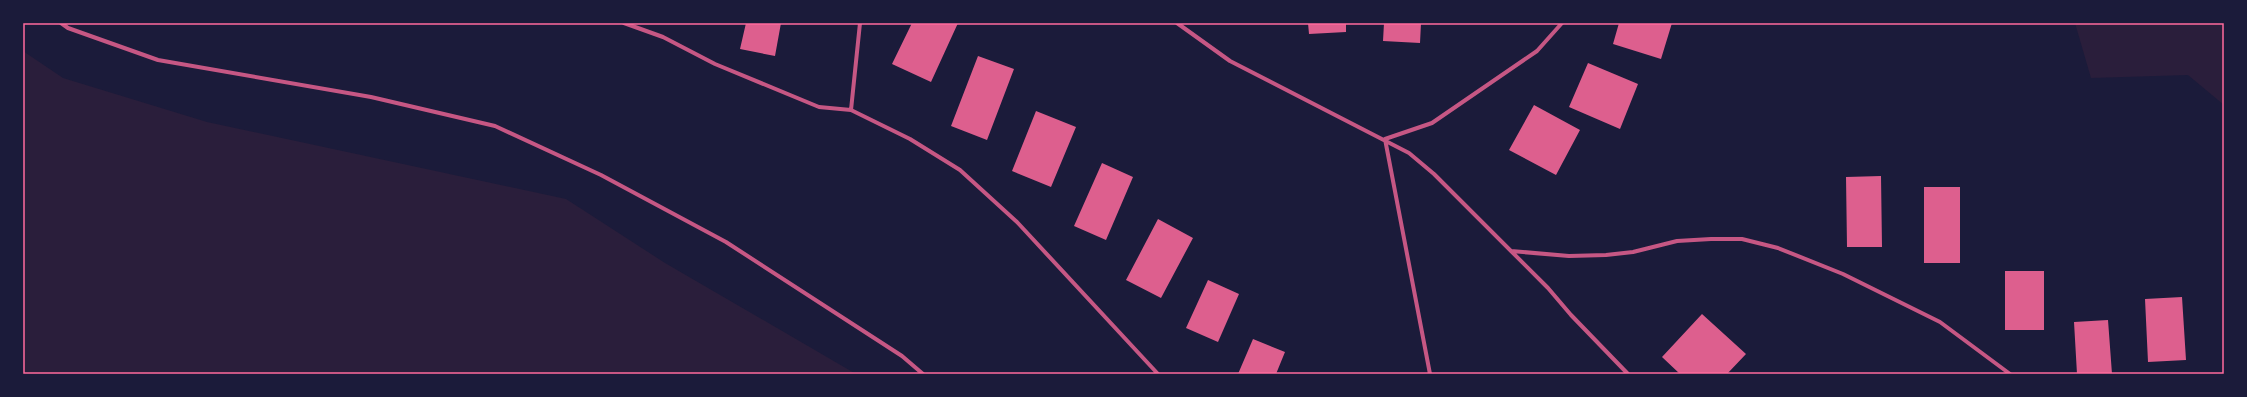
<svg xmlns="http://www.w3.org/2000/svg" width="2247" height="397" viewBox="0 0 2247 397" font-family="Inter,sans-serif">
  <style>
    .green { fill: #2a1e3b }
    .building { fill: #dd5f8e }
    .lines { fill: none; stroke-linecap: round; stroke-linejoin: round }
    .minor { stroke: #c65784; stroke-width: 4 }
    .neatline { fill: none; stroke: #ff6b9d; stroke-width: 1.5 }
  </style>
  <rect width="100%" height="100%" fill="#1b1b3a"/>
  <path class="green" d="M2075 23H2224V105L2188 75 2091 78Z
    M23 51 63 78 207 122 566 199 665 263 856 374H23Z"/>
  <path class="building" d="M746 23H781L775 56 740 49Z
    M912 23H958L931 82 892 64Z
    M1308 23H1346V32L1309 34Z
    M1384 23H1421L1420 43 1383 41Z
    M1619 23H1672L1661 59 1613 44Z
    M978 56 1014 69 987 140 951 126Z
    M1588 63 1638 84 1620 129 1569 107Z
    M1534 105 1580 130 1556 175 1509 150Z
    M1036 111 1076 127 1051 187 1012 171Z
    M1102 163 1133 177 1106 240 1074 226Z
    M1881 176 1882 247H1847L1846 177Z
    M1924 187H1960V263H1924Z
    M1158 219 1193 238 1161 298 1126 280Z
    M2005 271H2044V330H2005Z
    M1208 280 1239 294 1218 342 1186 328Z
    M2182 297 2186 360 2148 362 2145 299Z
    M1702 314 1746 354 1727 374H1680L1662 357Z
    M2108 320 2112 374H2077L2074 322Z
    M1253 339 1285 352 1276 374H1238Z"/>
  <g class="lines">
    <path class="minor" d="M61 23 68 28 158 60 371 97 495 126 601 175 726 242 902 356 923 374
      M624 23 663 37 715 64 819 107 851 110 910 139 960 170 1017 222 1158 374
      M1177 23 1230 61 1409 153 1434 174 1548 288 1571 315 1628 374
      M851 110 860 23
      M1511 251 1569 256 1606 255 1633 252 1677 241 1711 239H1742L1778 248 1843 274 1940 322 2010 374
      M1430 374 1385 139 1432 123 1537 51 1562 23"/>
  </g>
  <rect width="2247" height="397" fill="none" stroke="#1b1b3a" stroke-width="48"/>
  <rect x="24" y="24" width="2199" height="349" class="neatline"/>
</svg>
